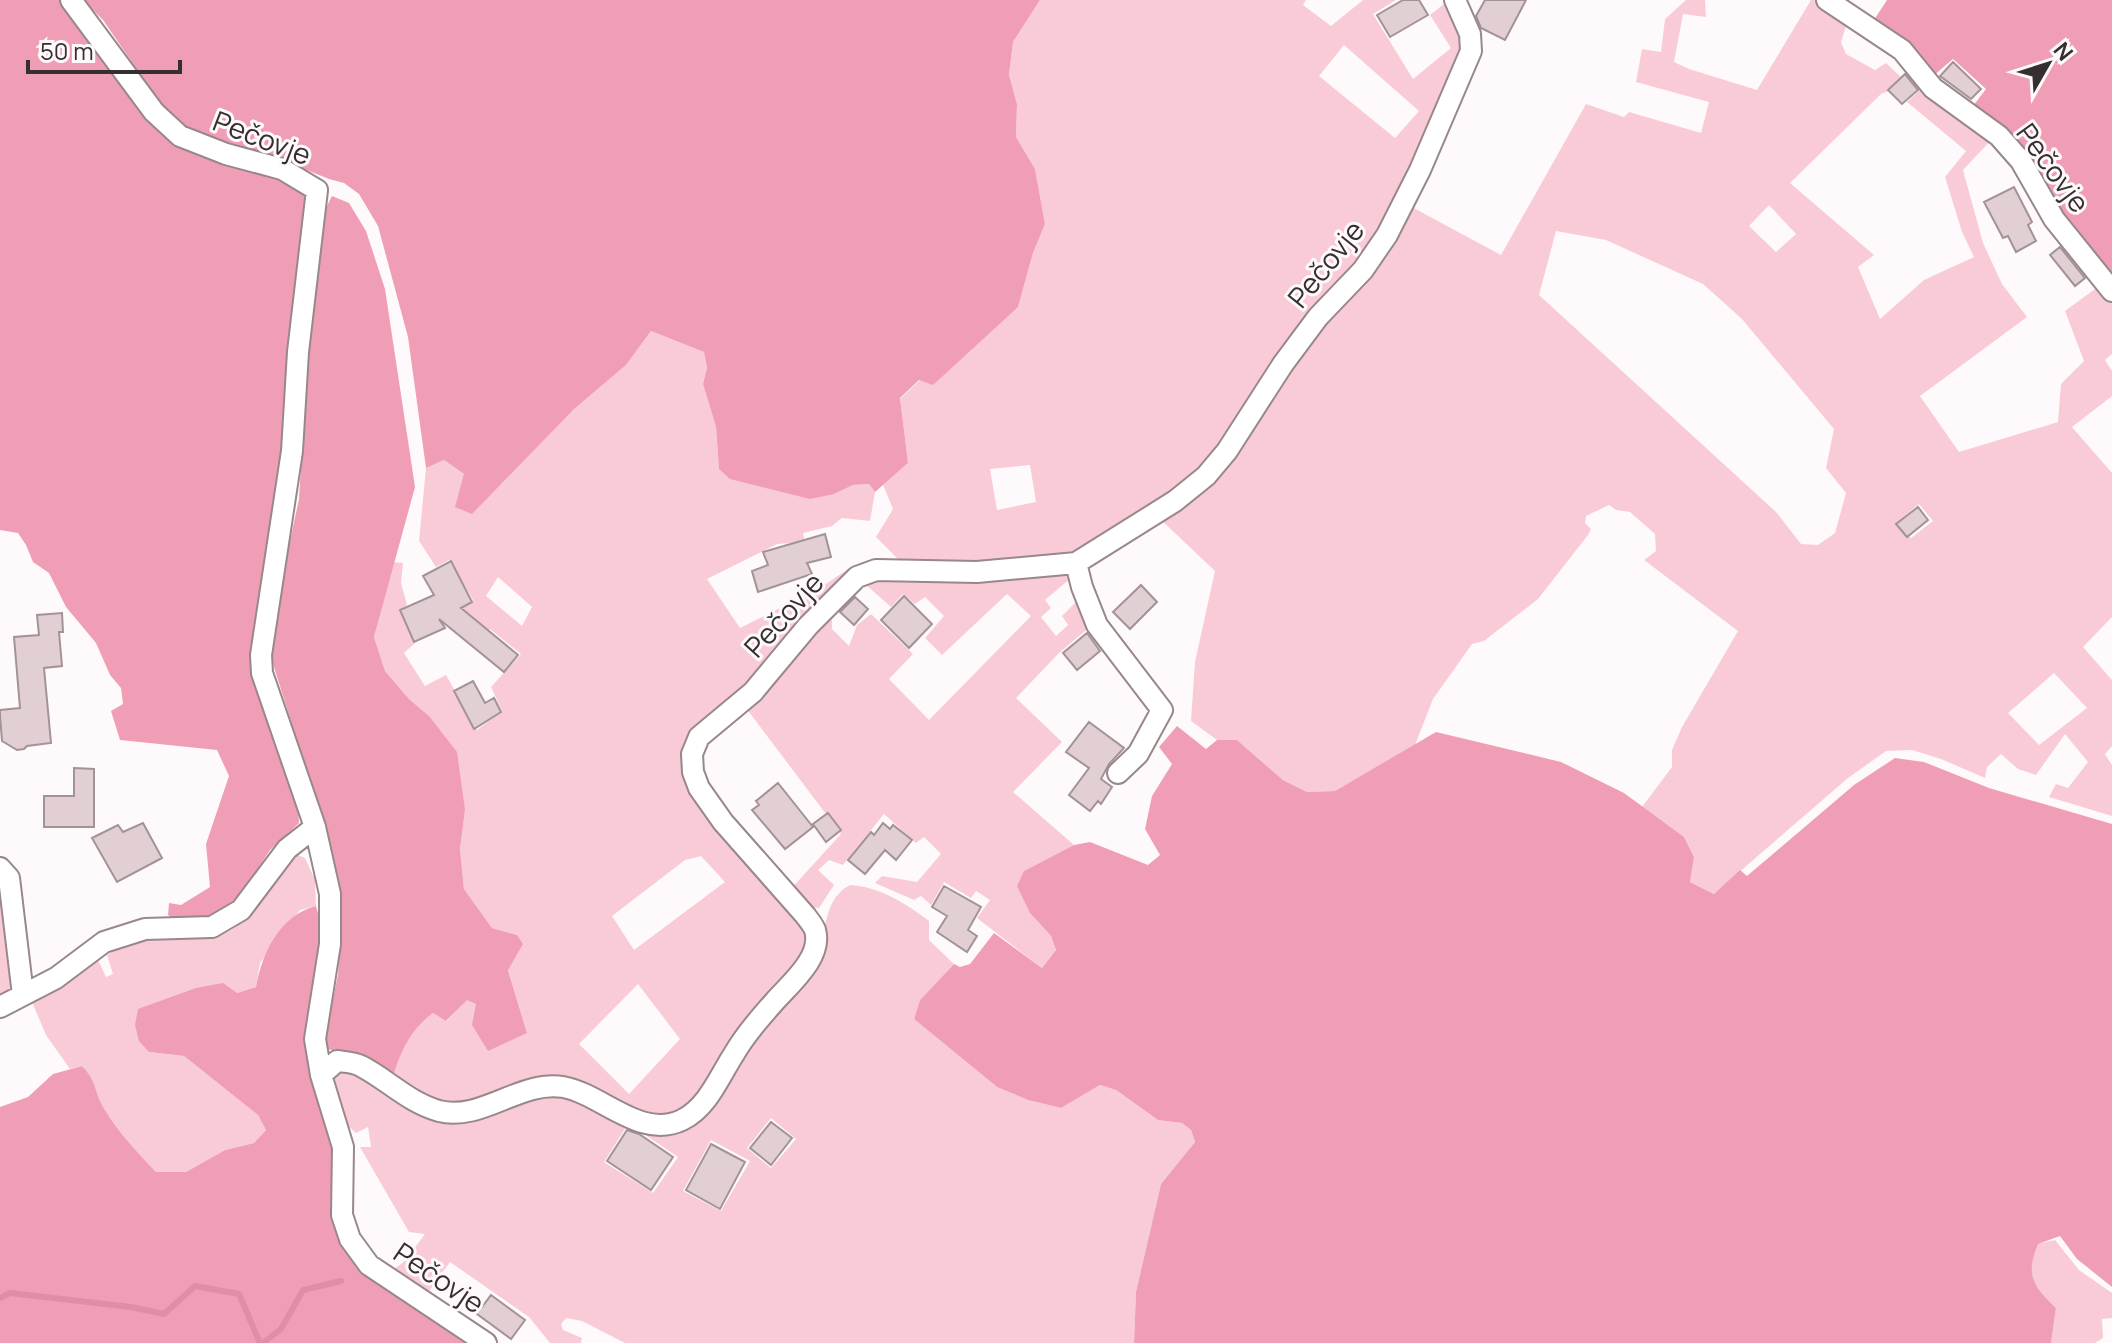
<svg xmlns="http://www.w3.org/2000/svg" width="2112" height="1343" viewBox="0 0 2112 1343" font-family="Manrope,sans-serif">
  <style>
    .green { fill: #f9cbd7; fill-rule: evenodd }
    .forest { fill: #f09eb5 }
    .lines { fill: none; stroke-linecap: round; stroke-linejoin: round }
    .stream { stroke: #de8ea5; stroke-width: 6 }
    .building { fill: #e1cfd3; stroke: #a39296; stroke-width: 2 }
    .minor-casing { stroke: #98878b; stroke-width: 24 }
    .minor { stroke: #fff; stroke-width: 20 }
    .labels { text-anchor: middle; stroke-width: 6; stroke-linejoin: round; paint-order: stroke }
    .street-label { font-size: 28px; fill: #362f31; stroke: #fefafb }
  </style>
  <rect width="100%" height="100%" fill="#fefafb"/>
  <path class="green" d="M1040 0H1306L1303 5 1331 26 1363 0H1396L1373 14 1413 79 1451 48 1430 15 1444 4 1458 19 1467 52 1377 242 1192 483 1086 551 999 565 903 564 876 537 893 509 883 485 908 463 900 399 920 380 1018 307 1033 253 1045 224 1035 169 1016 137 1017 104 1009 75 1013 42ZM1344 45 1419 111 1395 138 1319 76ZM1030 465 1036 502 997 510 990 469Z
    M1686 0H1705L1706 17 1683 14 1674 62 1689 69 1757 90 1811 0H1814L1848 20 1841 42 1846 54 1875 70 1886 63 1903 79 1889 91 1881 94 1790 183 1874 255 1858 267 1880 319 1924 280 1974 257 1962 232 1945 177 1966 151 1907 102 1924 86 1993 138 1963 170 1983 243 2002 284 2027 317 1920 396 1959 452 2058 422 2061 384 2084 361 2065 311 2099 286 2112 302V354L2105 360 2112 371V396L2072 427 2112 473V617L2083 647 2112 680V746L2105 754 2112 765V816L2049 797 2056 784 2068 788 2088 762 2065 734 2036 775 2018 769 2001 754 1987 767 1985 778 1941 759 1912 750 1886 751 1848 778 1714 894 1690 882 1694 857 1684 837 1642 807 1672 767V750L1682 727 1738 631 1644 560 1656 551 1655 534 1630 512 1616 510 1609 505 1586 516 1585 523 1591 529 1588 535 1538 599 1484 641 1472 644 1433 699 1415 745 1335 791 1307 792 1283 780 1237 740H1217L1191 721 1195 662 1215 571 1159 518 1190 497 1408 205 1501 255 1586 104 1624 117 1629 112 1701 133 1709 102 1636 82 1642 49 1661 52 1665 19ZM1769 205 1796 234 1776 252 1749 226ZM1556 231 1606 240 1703 284 1742 319 1834 429 1826 468 1846 493 1835 533 1818 545 1801 544 1776 512 1539 295ZM1919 504 1933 521 1911 538 1897 522ZM2054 673 2087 708 2039 745 2008 713Z
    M651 331 704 352 707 368 703 384 716 427 719 469 834 494 853 485 869 484 875 492 870 521 842 518 832 526 803 533 805 542 777 544 707 579 740 628 820 588 848 569 849 577 686 762 806 927 808 946 804 958 706 1090 675 1116 651 1117 591 1089 442 1105 392 1080C400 1053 410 1030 433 1013L447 1021 467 999 527 1033 508 969 517 935 492 928 464 889 460 849 465 810 429 716 409 699 385 671 374 637 393 562 403 563 401 583 407 605 400 610 415 643 404 653 425 686 446 675 477 730 502 711 491 687 521 654 490 629 486 634 459 611 473 600 449 560 436 567 419 541 426 468 444 460 464 474 573 410 626 365ZM498 577 532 607 522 626 486 596ZM701 856 725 882 634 950 612 916 685 860ZM638 984 680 1039 629 1094 579 1044Z
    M1069 571 1071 578 1045 600 1051 608 1041 617 1056 636 1068 625 1062 616 1080 598 1092 625 1058 654 1016 698 1062 742 1013 792 1074 845 1024 871 1030 913 1051 936 1056 950 1042 968 977 918 990 900 976 891 971 898 944 882 931 905 921 896 914 900 875 883 882 876 917 882 941 854 924 837 916 843 884 814 843 865 829 860 818 870 834 885 819 908 810 907 789 891 841 834 746 708 822 621 832 620V629L849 646 857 625 871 614 913 654 889 679 929 720 1031 616 1007 594 942 655 925 638 944 616 925 597 915 604 903 594 891 607 865 584 868 580Z
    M295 854 305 858 315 880 316 906 300 910 260 963 256 987 237 993 149 1052 184 1056 258 1115 266 1130 254 1143 225 1150 186 1172H156C137 1152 116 1130 102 1105 94 1090 96 1080 82 1066L70 1069 46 1035 32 1002 98 960 106 977 113 974 107 955C117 949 129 941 140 938 172 930 207 948 237 926 259 911 278 875 295 854Z
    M850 885C878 886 907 904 929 921V940L954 964 920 1000 914 1019 997 1087 1028 1100 1061 1108 1100 1085 1116 1090 1158 1120 1182 1123 1191 1130 1195 1142 1161 1184 1136 1292 1134 1343H625L582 1321 566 1318 561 1324 563 1330 582 1338 581 1343H550L529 1317 450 1262 427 1294 390 1272 405 1261 425 1234 409 1232 360 1147H371L368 1127 356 1133 347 1125 332 1078 340 1069 350 1070 427 1113 560 1092 628 1124 604 1162 653 1193 678 1157 644 1134 648 1131 676 1130 823 933C828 913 831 895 850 885ZM771 1118 796 1139 771 1168 747 1148ZM711 1140 750 1161 721 1211 683 1191Z
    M0 897 9 898 10 987 0 999Z
    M2055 1240 2079 1270 2112 1293V1318L2102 1319 2103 1338 2095 1343H2051L2056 1308C2033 1285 2025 1276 2037 1244Z"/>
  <path class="forest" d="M0 0H64L168 135 277 176 310 195 286 449 254 665 298 806 299 823 270 850 227 915 181 924 168 915 169 903 181 905 210 887 206 844 229 776 217 750 120 740 111 711 123 704 121 688 110 675 96 643 66 607 49 573 33 562 26 545 18 533 0 530Z
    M83 0H1040L1013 42 1009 75 1017 104 1016 137 1035 169 1045 224 1033 253 1018 307 933 385 919 380 900 398 908 463 875 492 869 484 853 485 834 494 810 499 730 479 719 469 716 427 703 384 707 368 704 352 651 331 626 365 573 410 472 514 455 507 464 474 444 460 426 468 408 337 378 226 359 194 344 183 329 179 282 160 179 131 103 20Z
    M1887 0H2112V279L1973 106 1986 89 1953 59 1932 77 1872 23Z
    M332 196 349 203 366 231 385 289 415 487 374 637 385 671 409 699 429 716 457 752 465 810 460 849 464 889 492 928 517 935 523 944 508 970 527 1033 488 1051 472 1025 476 1004 467 1000 446 1021 433 1013C410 1030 400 1053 392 1080L355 1054 326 1049V1031L338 975 341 931 336 883 320 813 273 664 270 635 299 499 309 334 323 214Z
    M1177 726 1206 749 1217 740H1237L1283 780 1307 792 1335 791 1436 732 1561 762 1624 793 1684 837 1694 857 1690 882 1714 894 1740 870 1747 876 1854 785 1895 758 1924 762 1989 788 2112 824V1287L2077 1259 2060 1236 2038 1244C2025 1275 2033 1286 2056 1308L2051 1343H1134L1136 1292 1161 1184 1195 1142 1191 1130 1182 1123 1158 1120 1116 1090 1100 1085 1061 1108 1028 1100 997 1087 914 1019 920 1000 954 964 960 967 970 964 994 933 1042 968 1056 950 1051 936 1030 913 1017 886 1024 871 1074 845 1090 842 1148 865 1160 855 1145 829 1152 796 1172 764 1159 747Z
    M316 906 326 944 307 1029V1053L338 1148 344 1247 363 1271 474 1343H0V1107L28 1097 53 1074 82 1066C96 1080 94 1089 102 1105 116 1130 137 1152 156 1172H186L225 1150 254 1143 266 1130 258 1115 184 1056 149 1052 139 1041 135 1025 138 1009 196 988 223 983 237 993 256 987C262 953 280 915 316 906Z"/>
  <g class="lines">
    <path class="stream" d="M0 1298 10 1293 131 1307 164 1314 195 1286 239 1294 260 1343
      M263 1343 281 1329 303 1290 341 1281"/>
  </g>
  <path class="building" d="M1403 0H1419L1428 15 1390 37 1377 15Z
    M1485 0H1526L1505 40 1481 28 1476 16Z
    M1953 62 1981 89 1971 99 1940 76Z
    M1905 74 1918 90 1902 104 1888 90Z
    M2014 187 2032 222 2028 225 2036 241 2016 252 2008 236 2003 238 1984 202Z
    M2060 247 2085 278 2075 286 2050 255Z
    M1918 507 1928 520 1907 537 1896 524Z
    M825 534 831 557 807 563 812 574 758 592 752 571 768 565 763 552Z
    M451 561 472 602 461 608 518 655 504 672 439 619 445 628 414 642 400 610 434 595 423 576Z
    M1141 585 1157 602 1130 629 1113 612Z
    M904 596 932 624 909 648 881 620Z
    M855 597 868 609 854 625 840 612Z
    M62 613 63 632H59L62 666 44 668 51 743 27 746 24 749 17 750 2 741 0 716V710L20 708 14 637 39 635 37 615Z
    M1087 633 1100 651 1077 670 1063 653Z
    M473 681 485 703 494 698 501 712 474 729 454 691Z
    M1089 722 1124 748 1109 764 1101 779 1112 787 1101 804 1098 801 1090 811 1069 795 1089 768 1066 752Z
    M74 768 94 769V827H44V796H74Z
    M778 783 813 827 785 849 752 810 759 805 756 801Z
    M828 813 841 830 826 842 813 824Z
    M143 823 162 858 117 882 92 838 118 825 123 832Z
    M883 823 890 829 893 825 912 840 896 860 885 850 865 874 848 860 871 832 874 835Z
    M944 886 981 907 968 930 977 936 967 952 937 932 947 916 932 907Z
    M771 1122 792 1138 771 1165 750 1148Z
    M627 1130 639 1134 673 1157 651 1190 607 1161Z
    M711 1144 745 1162 720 1209 686 1190Z
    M491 1295 525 1320 511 1339 477 1314Z"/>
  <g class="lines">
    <g class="minor-casing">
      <path id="minor" d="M71 0 154 112 180 136 226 154 282 169 317 190 298 352 292 451 261 655 262 673 315 827 330 894V944L315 1039 321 1075 343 1147 342 1215 350 1239 369 1265 486 1343
        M1827 0 1902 50 1933 88 1999 136 2021 161 2054 219 2112 291
        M1076 563 1082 587 1097 625 1162 710 1138 754 1118 773
        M0 868 9 878 23 995
        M0 1007 56 978 104 942 145 929 212 927 241 910 287 849 315 827
        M321 1075 337 1061C344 1062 354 1062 361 1066 388 1080 408 1102 439 1111 481 1122 520 1080 563 1087 602 1094 640 1140 682 1120 708 1107 719 1077 734 1054 745 1035 760 1018 775 1001 790 984 823 957 815 930 813 925 808 919 805 915L723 822 699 788 693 772 692 754 699 737 753 692 808 626 857 577 876 570 977 572 1076 563 1175 501 1206 476 1227 451 1283 364 1318 317 1363 270 1387 235 1420 170 1471 51 1470 34 1455 0"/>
    </g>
    <use href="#minor" class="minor"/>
  </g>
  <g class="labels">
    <g class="street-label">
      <text transform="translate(262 138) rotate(21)" y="10">Pečovje</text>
      <text transform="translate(2053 168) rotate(54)" y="10">Pečovje</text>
      <text transform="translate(1326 264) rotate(-51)" y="10">Pečovje</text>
      <text transform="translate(784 615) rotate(-48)" y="10">Pečovje</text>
      <text transform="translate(439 1278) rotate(34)" y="10">Pečovje</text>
    </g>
  </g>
  <g transform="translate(2048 64) rotate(51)" stroke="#fefafb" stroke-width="6" paint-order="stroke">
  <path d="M0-6L14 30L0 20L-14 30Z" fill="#362f31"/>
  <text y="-12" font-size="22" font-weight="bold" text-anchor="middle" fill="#362f31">N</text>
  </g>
  <path d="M28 60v12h152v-12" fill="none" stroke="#362f31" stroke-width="4"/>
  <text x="40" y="60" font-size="24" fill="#362f31" stroke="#fefafb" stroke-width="6" paint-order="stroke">50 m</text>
</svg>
